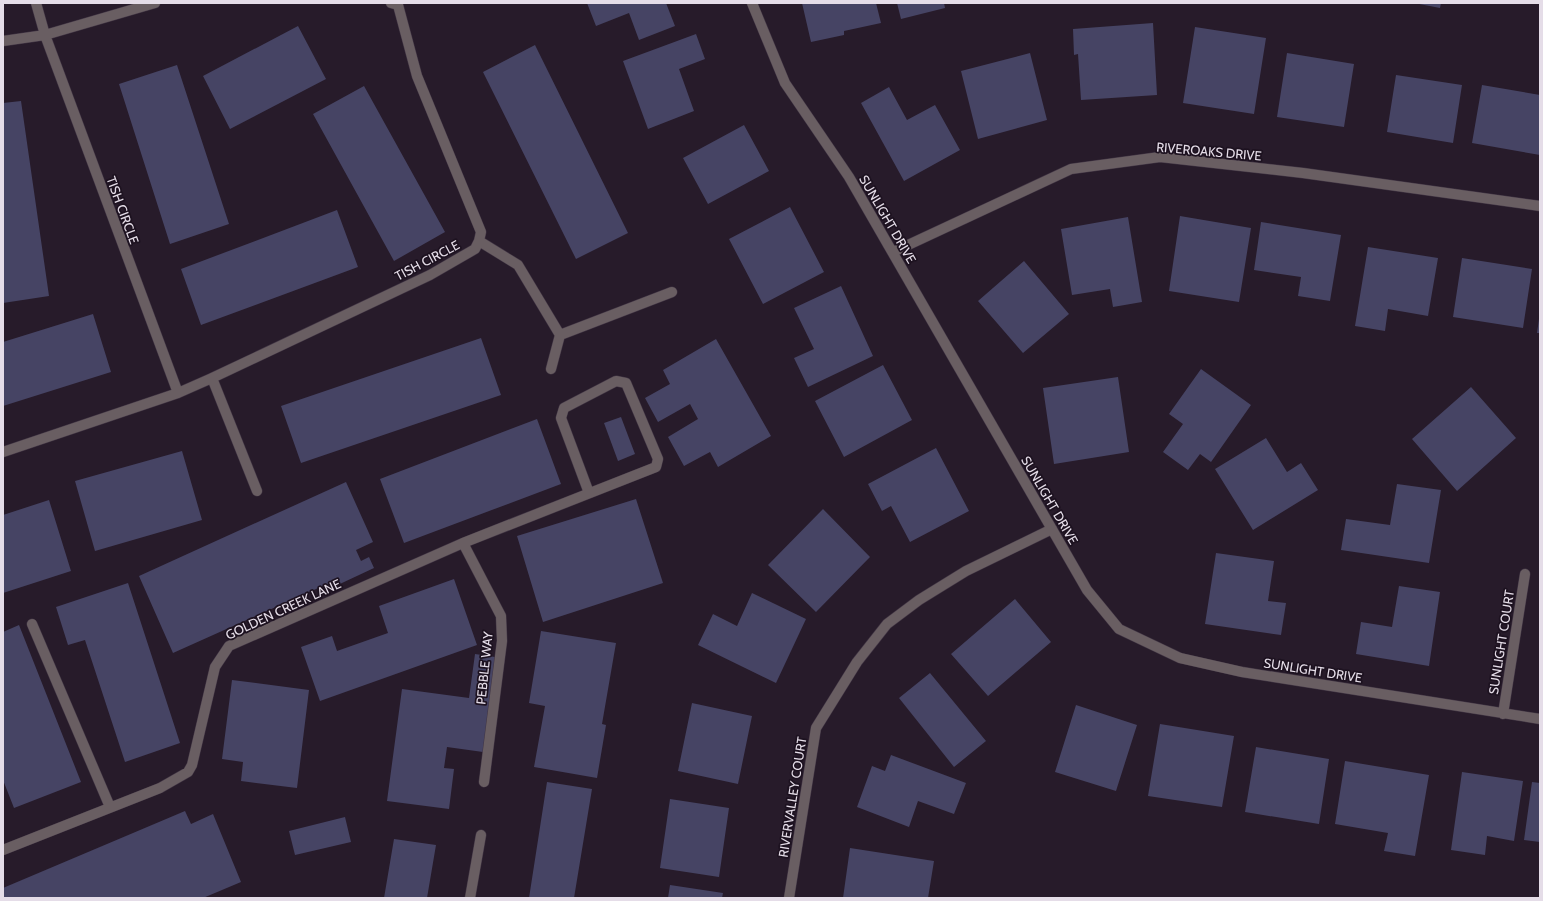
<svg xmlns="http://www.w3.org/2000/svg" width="1543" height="901" viewBox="0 0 1543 901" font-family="Cabin,sans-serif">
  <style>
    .building { fill: #464464 }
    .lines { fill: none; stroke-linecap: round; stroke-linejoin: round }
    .minor-casing { stroke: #423645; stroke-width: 11 }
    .minor { stroke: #695e62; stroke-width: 10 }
    .labels { text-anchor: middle; stroke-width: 3.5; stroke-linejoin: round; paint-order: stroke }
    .street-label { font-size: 13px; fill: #e5dde8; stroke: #1d1220 }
  </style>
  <rect width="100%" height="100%" fill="#271b2a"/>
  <path class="building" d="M587 3H666L675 26 639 40 629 13 596 26Z
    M802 3H876L881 23 844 31V35L811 42Z
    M897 3H944L945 8 901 19Z
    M1414 3H1441L1440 8Z
    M1153 23 1157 95 1081 100 1078 54 1074 55 1073 29Z
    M298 26 326 79 230 129 203 76Z
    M1195 27 1266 38 1254 114 1183 103Z
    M696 34 705 59 679 69 694 111 648 129 623 61Z
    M535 45 628 233 576 259 483 72Z
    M1030 53 1047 120 978 139 961 71Z
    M1287 53 1354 64 1344 127 1277 117Z
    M177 65 229 224 170 244 119 84Z
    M1396 75 1462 85 1453 143 1387 132Z
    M1482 85 1540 95V155L1472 143Z
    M364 86 445 232 394 261 313 114Z
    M889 87 907 120 935 105 960 150 904 181 861 103Z
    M21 101 49 296 3 303V103Z
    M744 125 769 171 708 204 683 158Z
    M790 207 824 272 763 304 729 239Z
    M337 210 358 267 201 325 181 269Z
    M1180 216 1251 228 1239 302 1169 291Z
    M1128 217 1142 302 1113 307 1110 289 1072 295 1061 229Z
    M1261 222 1341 235 1330 301 1298 296 1301 277 1254 270Z
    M1368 247 1438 258 1428 316 1388 309 1385 331 1355 326Z
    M1462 258 1532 269 1523 328 1453 317Z
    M1024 261 1069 314 1023 353 978 301Z
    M841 286 873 356 808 387 794 358 814 349 794 308Z
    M93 314 111 372 3 406V342Z
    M1539 319H1540V333H1537Z
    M481 338 501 395 301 463 281 406Z
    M716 339 771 436 718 467 710 452 684 466 668 437 698 419 690 404 658 422 645 398 670 384 663 370Z
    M883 365 912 420 844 457 815 401Z
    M1201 369 1251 405 1211 462 1200 454 1188 470 1163 452 1183 424 1169 414Z
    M1118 377 1129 452 1054 464 1043 388Z
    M1471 387 1516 438 1457 491 1412 439Z
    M621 417 635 454 618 461 604 423Z
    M537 419 561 484 404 543 380 479Z
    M1266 438 1287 472 1301 463 1318 490 1253 530 1215 469Z
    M936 448 969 511 910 542 891 506 882 511 868 484Z
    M182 451 202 520 95 551 75 481Z
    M346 482 373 542 356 550 361 561 369 557 374 568 327 590 325 585 173 653 139 576Z
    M1397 484 1441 490 1429 563 1341 550 1346 519 1390 525Z
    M636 499 663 583 543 622 517 536Z
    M49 500 71 571 3 593V515Z
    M823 509 870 557 816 612 768 565Z
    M1216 553 1274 561 1268 601 1286 603 1281 635 1205 624Z
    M454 579 477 645 320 701 301 647 332 636 337 651 388 633 379 606Z
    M128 583 180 743 125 762 85 640 68 645 56 607Z
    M1399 586 1440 592 1429 666 1356 654 1361 622 1392 627Z
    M752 593 806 619 776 683 698 645 713 614 737 626Z
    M1015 599 1051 642 988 696 951 654Z
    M19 625 81 782 14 808 3 780V632Z
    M541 631 616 643 602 724 606 725 597 778 534 767 545 706 529 703Z
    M475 654 495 657 483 752 447 747 444 768 454 769 449 809 387 801 402 689 469 698Z
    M930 673 986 741 954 767 899 698Z
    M232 680 309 690 297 788 241 781 243 762 222 759Z
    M692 703 752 716 738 784 678 771Z
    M1076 705 1137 725 1116 791 1055 772Z
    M1160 724 1234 736 1222 807 1148 796Z
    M1256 747 1329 759 1319 824 1245 812Z
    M891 755 966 783 954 814 918 801 909 827 857 807 872 766 885 771Z
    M1345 761 1429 775 1415 856 1384 851 1388 833 1335 824Z
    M1462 772 1523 781 1514 841 1487 836 1485 855 1451 850Z
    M547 782 592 789 574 898H529Z
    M1532 782 1540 783V842L1524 840Z
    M670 799 729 808 719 877 660 868Z
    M185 811 191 824 213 814 241 882 203 898H3V888Z
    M345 817 351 842 295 855 289 831Z
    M394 839 436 845 427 898H384Z
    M850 848 934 861 928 898H843Z
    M670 885 723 893 722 898H668Z"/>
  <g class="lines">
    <g class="minor-casing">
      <path id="minor" d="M36 3 45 35 178 393
        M752 3 785 83 849 177 1087 590 1119 629 1180 658 1242 672 1540 719
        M3 41 45 35 155 3
        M479 241 518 265 560 335 551 369
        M893 252 1071 169 1160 157 1303 173 1540 206
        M560 335 672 292
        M212 378 257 491
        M3 452 178 393 212 378 430 275 475 249 479 241 481 232 417 76 398 5 391 3
        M463 543 501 616 502 641 484 782
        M32 624 110 807
        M1503 714 1525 574
        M3 850 160 788 188 772 192 765 215 667 229 646 463 543 656 467 658 459 626 383 616 381 564 408 561 418 589 493
        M470 898 481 835
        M789 898 816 728 857 662 887 624 919 600 966 571 1052 529"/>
    </g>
    <use href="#minor" class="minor"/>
  </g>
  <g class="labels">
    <g class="street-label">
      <text transform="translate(1209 151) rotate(5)" y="5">RIVEROAKS DRIVE</text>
      <text transform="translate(123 210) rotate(70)" y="5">TISH CIRCLE</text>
      <text transform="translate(888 219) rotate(60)" y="5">SUNLIGHT DRIVE</text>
      <text transform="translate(427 260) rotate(-28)" y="5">TISH CIRCLE</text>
      <text transform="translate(1050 500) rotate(60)" y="5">SUNLIGHT DRIVE</text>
      <text transform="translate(283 609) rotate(-25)" y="5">GOLDEN CREEK LANE</text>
      <text transform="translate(1501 642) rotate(-81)" y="5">SUNLIGHT COURT</text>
      <text transform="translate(484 668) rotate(-84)" y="5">PEBBLE WAY</text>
      <text transform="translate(1313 670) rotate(9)" y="5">SUNLIGHT DRIVE</text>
      <text transform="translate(792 797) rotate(-81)" y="5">RIVERVALLEY COURT</text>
    </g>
  </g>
  <rect width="1543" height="901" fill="none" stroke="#e5dde8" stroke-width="8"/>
</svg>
